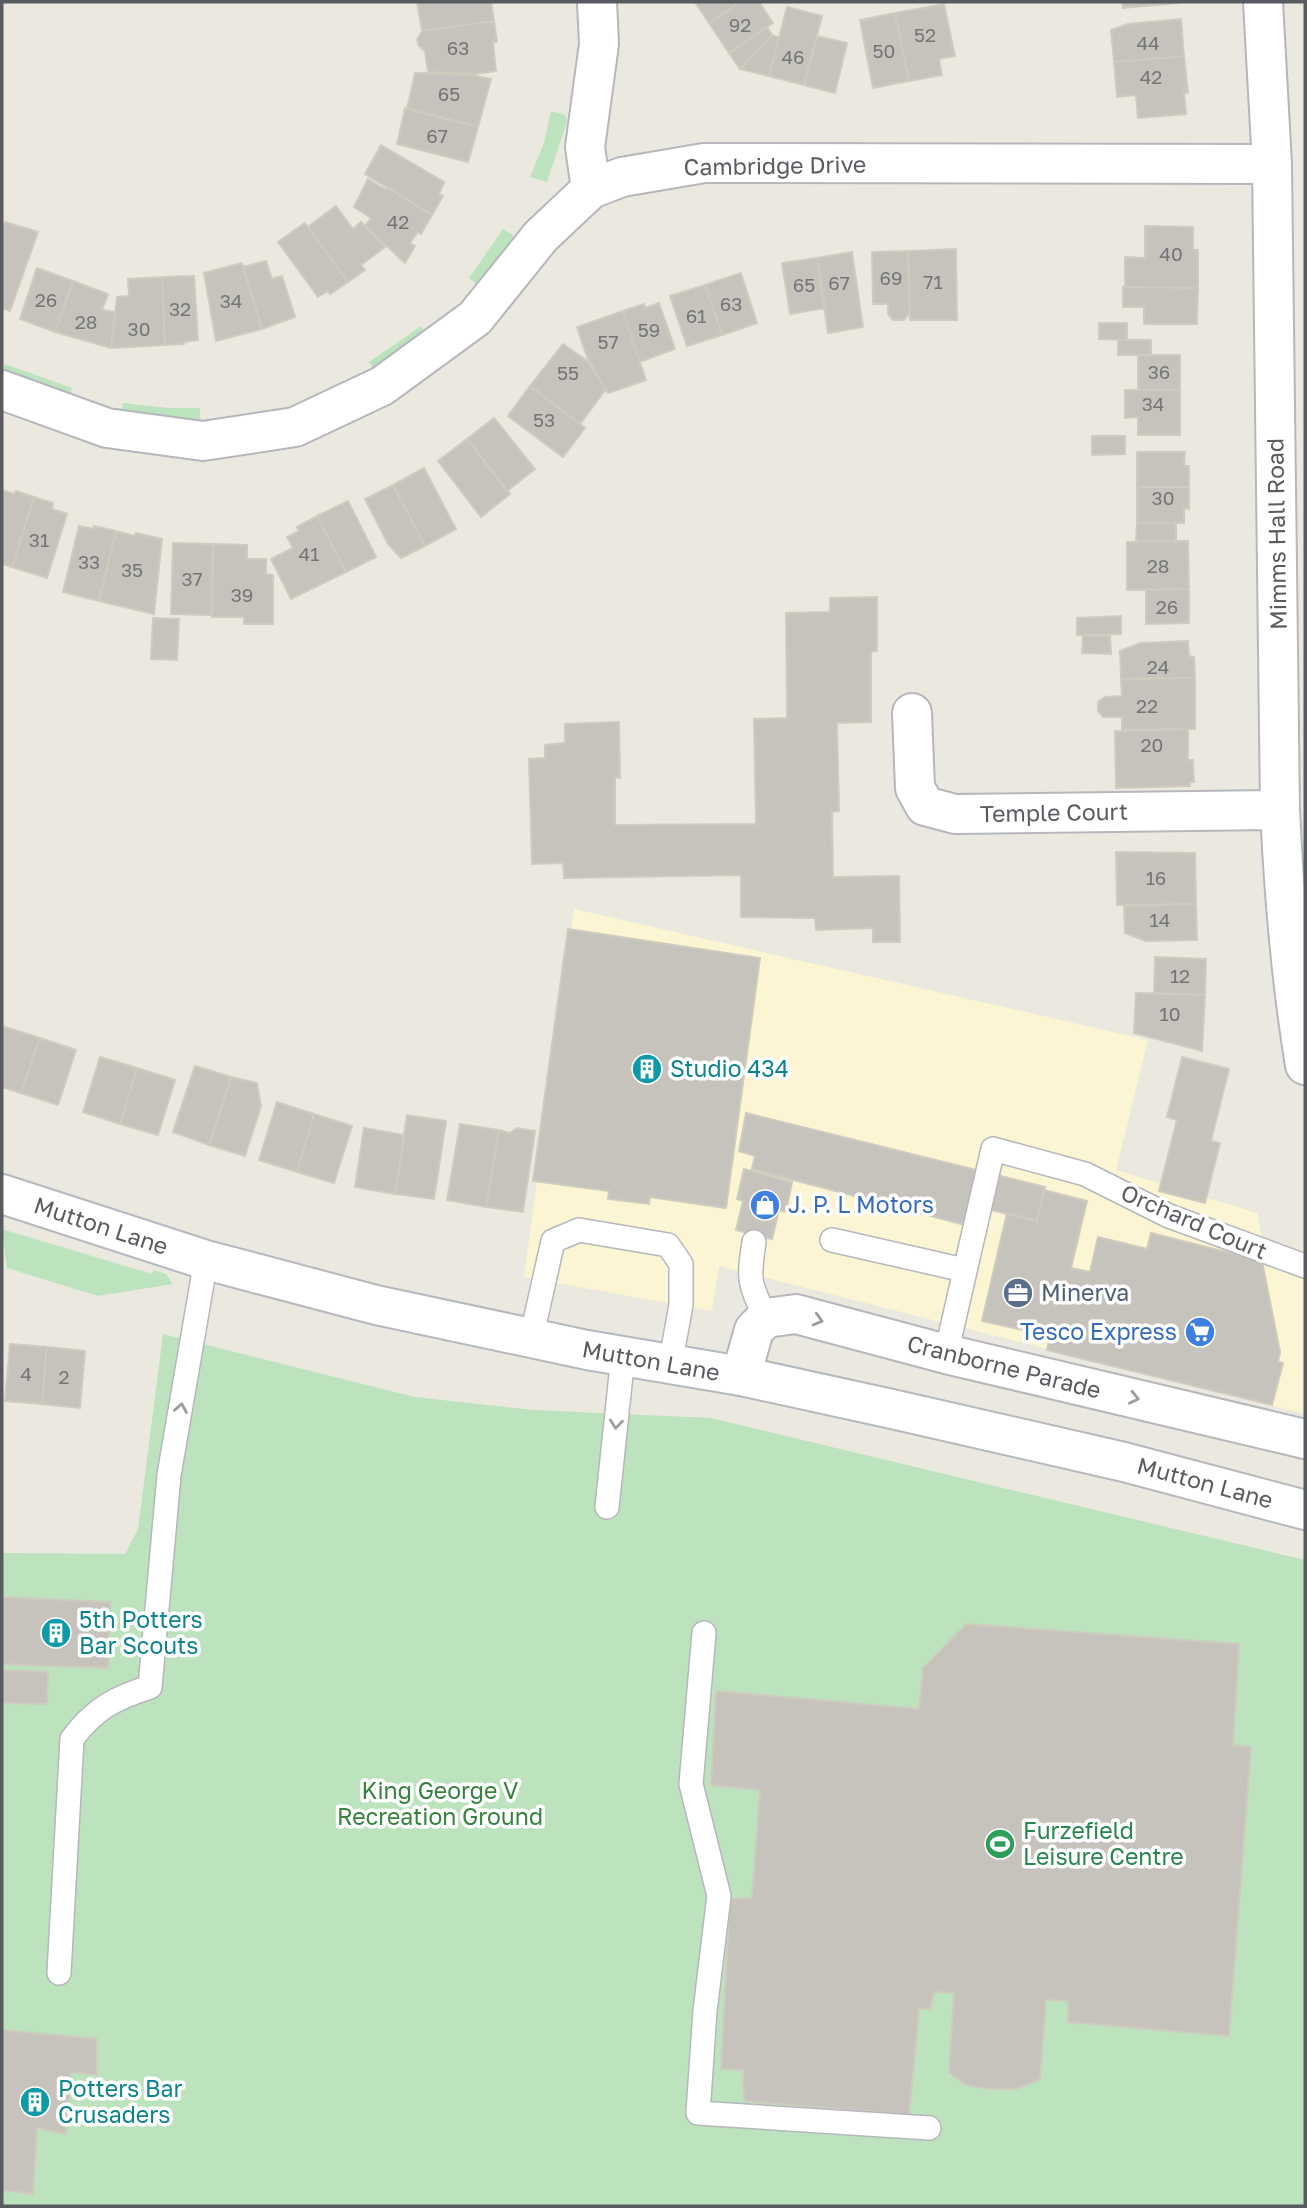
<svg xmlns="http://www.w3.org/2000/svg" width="1307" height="2208" viewBox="0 0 1307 2208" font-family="'Golos Text',sans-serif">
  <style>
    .commercial { fill: #fcf5d3 }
    .green { fill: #bce3be }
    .building { fill: #c6c3bd; stroke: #cfcbbe; stroke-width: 2 }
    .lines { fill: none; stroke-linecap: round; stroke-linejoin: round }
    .lane-casing { stroke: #b5b7bc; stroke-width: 26 }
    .street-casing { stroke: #b5b7bc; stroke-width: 42 }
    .secondary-casing { stroke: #b5b8be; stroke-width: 42 }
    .lane { stroke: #fff; stroke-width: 23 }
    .street { stroke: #fff; stroke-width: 38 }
    .secondary { stroke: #fff; stroke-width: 38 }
    .oneway { stroke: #9b9da0 }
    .labels { text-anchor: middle; stroke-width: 7; stroke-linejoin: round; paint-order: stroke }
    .number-label { font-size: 19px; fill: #747577 }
    .street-label { font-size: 23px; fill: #585b60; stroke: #fff }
    .culture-label { font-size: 23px; fill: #0d838f; stroke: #fff; text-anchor: start }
    .shop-label { font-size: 23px; fill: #366cbe; stroke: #fff; text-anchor: start }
    .service-label { font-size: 23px; fill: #4e5e75; stroke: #fff; text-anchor: start }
    .park-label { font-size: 23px; fill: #36813e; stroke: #fff }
    .leisure-label { font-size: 23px; fill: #27864d; stroke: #fff; text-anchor: start }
  </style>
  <rect width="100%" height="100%" fill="#ebe9df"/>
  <path class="commercial" d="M574 909 1148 1040 1116 1170 1257 1213 1262 1239 1305 1251V1414L719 1266 712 1311 524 1277Z"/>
  <path class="green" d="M551 111 565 115 567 122 547 182 530 177 544 143Z
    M503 229 512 234 516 245 478 285 469 278Z
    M421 326 424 331 382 371 373 368 369 362Z
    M5 364 72 388 69 400 2 373Z
    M123 403 168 408H200V427L120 415Z
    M2 1229 152 1274 154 1270 166 1274 173 1284 98 1296 7 1268Z
    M163 1334 415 1397 534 1410 711 1418 1305 1560V2206H2V1553L125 1554 138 1529Z"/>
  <path class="building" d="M417 2H491L494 21 422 31Z
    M695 2H740L709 23Z
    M740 2H759L773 23 729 53 709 23Z
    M1122 2H1177V3L1123 8Z
    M944 4 955 56 939 59 942 75 909 81 895 13Z
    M787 7 822 16 804 85 769 76Z
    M895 13 909 81 873 88 860 20Z
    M1181 19 1184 56 1114 62 1111 30 1128 24Z
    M494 21 497 42H493L496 71 475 74 428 72 425 51 419 46 417 40 422 31Z
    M767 27 772 35 740 69 729 53Z
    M772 35 779 38 769 76 740 69Z
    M817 36 847 43 835 93 804 85Z
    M1184 56 1188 93 1184 92 1186 114 1138 118 1136 95 1117 97 1114 62Z
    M415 73 471 75 491 79 478 127 407 109Z
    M405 108 478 127 468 162 397 144Z
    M381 145 444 182 439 194 443 196 432 215 365 174Z
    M368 179 386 190 387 187 432 215 421 234 418 232 410 243 415 246 405 263 365 226 371 218 354 207Z
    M336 206 353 229 361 222 385 247 361 265 365 270 348 282 308 227Z
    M5 222 38 232 10 311 2 308V230Z
    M305 223 348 282 330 294 328 291 318 297 278 242Z
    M1145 226 1193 227V250H1198V288L1125 287V257L1145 258Z
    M956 249 957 320H910L908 251Z
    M908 251 910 313 904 320H893L888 314V304H873L872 252Z
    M852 252 863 327 828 333 817 258Z
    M817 258 825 308 790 314 782 263Z
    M266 261 272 279 282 276 295 317 262 329 243 267Z
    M242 263 262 329 216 341 204 273Z
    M37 268 73 281 55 332 20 319Z
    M741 273 757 323 722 335 705 285Z
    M194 276 198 340 184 342V344L165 345 162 277Z
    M162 277 165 345 111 348 117 297 129 296 128 279Z
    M73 281 108 294 102 310 115 312 111 348 55 332Z
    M705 285 722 335 687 346 670 296Z
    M1123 287 1198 288 1197 324H1144V307H1123Z
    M659 303 675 349 640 362 623 311 644 304 645 308Z
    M623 311 646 380 608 393 587 357 577 327Z
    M1099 323H1127V340L1099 339Z
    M1118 340H1151V355H1118Z
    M563 344 587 361 606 389 580 424 530 386Z
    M1138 355H1180V390H1138Z
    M530 386 585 428 563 457 508 416Z
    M1125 390H1180V435H1138V417L1125 418Z
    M494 418 535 469 507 491 467 439Z
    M1092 436H1125V454L1092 455Z
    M467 439 510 494 481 517 438 461Z
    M1137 452H1185L1184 466H1189V487H1137Z
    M424 468 456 529 425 546 393 485Z
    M393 485 425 546 401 558 388 544 365 499Z
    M1137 487H1189V509L1184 508V523H1137Z
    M2 490 14 494 16 491 34 497 12 567 2 564Z
    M34 497 53 503 52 509 67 514 47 578 12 567Z
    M348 501 376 557 346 572 317 516Z
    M317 516 346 572 291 599 271 559 293 548 287 537 299 531 297 527Z
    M1137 523H1176V541H1136Z
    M79 526 93 529 94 526 116 531 99 601 63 592Z
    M116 531 135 536 136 533 162 539 154 614 99 601Z
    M1188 541 1189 589 1127 590V542Z
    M173 543 213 544 211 615 171 614Z
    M213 544 247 545V559H266V574L273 575V624H244V617H212Z
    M1189 589V623L1146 624V590Z
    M877 597V651L871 652V722L837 723 839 811 832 812 833 877 899 876 900 942H873V928L816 930 815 918 741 917V875L564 878 563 863 532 864 529 759 545 758V745L565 743V724L619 722 620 778 615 777V825L756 824 754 719 787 718 786 613 830 612V598Z
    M1121 616V634L1077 635V618Z
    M153 618 179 619 177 660 151 659Z
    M1083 636H1110L1111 654 1082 653Z
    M1188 641 1189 656 1194 657 1195 678 1121 679 1120 651 1141 643Z
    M1195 678V729L1122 730V717H1103L1098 711V702L1105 697 1122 696 1121 679Z
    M1188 729V760H1193L1194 782H1190V786L1116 788 1115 731Z
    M1116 852 1195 853 1196 904 1117 905Z
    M1196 904 1197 940 1146 941 1125 933 1124 906Z
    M568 929 760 958 726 1208 650 1197 649 1204 608 1199 609 1191 533 1181Z
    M1155 957 1206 959 1205 995 1154 993Z
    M1136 993 1205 995 1202 1051 1134 1033Z
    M2 1026 40 1038 21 1093 2 1087Z
    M40 1038 76 1050 58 1105 21 1093Z
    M100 1057 137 1068 120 1124 83 1112Z
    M1182 1057 1229 1069 1211 1141 1220 1143 1205 1203 1159 1191 1177 1120 1167 1117Z
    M195 1066 231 1077 209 1145 173 1132Z
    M137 1068 175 1080 158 1135 120 1124Z
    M231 1077 257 1083 261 1106 245 1156 209 1145Z
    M277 1102 314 1114 297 1172 259 1160Z
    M746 1113 1045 1187 1037 1221 970 1205 965 1225 752 1169 755 1156 739 1151Z
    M314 1114 352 1126 334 1183 297 1172Z
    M407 1115 446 1121 434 1199 395 1194Z
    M460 1124 499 1130 486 1207 447 1200Z
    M364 1128 404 1135 395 1194 355 1187Z
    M517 1128 535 1131 523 1212 486 1207 499 1130 510 1133Z
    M744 1169 792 1182 786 1212 779 1210 772 1239 736 1230 743 1201 737 1199Z
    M1044 1190 1087 1201 1071 1268 1090 1272 1098 1237 1147 1249 1151 1233 1262 1261 1280 1352 1278 1362 1283 1363 1272 1405 1047 1350 1050 1336 982 1321 1007 1213 1037 1221Z
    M10 1344 47 1347 42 1404 5 1401Z
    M47 1347 85 1351 80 1408 42 1404Z
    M2 1597 110 1602 108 1668 2 1664Z
    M966 1624 1239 1644 1233 1745 1251 1747 1229 2036 1068 2022V2001L1046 2000 1040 2079 1016 2089H990L966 2085 949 2073 954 1993 934 1992 930 2009H919L909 2115 744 2101 743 2070 721 2069 730 1899 752 1898 760 1790 711 1785 716 1691 919 1709 923 1668Z
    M2 1670 48 1672 47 1704 2 1703Z
    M2 2030 97 2039V2075L71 2072 66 2134 37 2128 33 2194 2 2190Z"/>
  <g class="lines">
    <g class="lane-casing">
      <path id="lane" d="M832 1240 964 1270
        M754 1242C748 1281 749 1283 766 1318
        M531 1339 553 1241 579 1230 668 1245 681 1264V1305L670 1365
        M946 1354 993 1149 1085 1174 1169 1216 1305 1266
        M607 1507 623 1356
        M704 1633 691 1784 719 1896 705 2011 698 2113 929 2128
        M59 1973 72 1739C94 1709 115 1698 150 1687L169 1475 206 1260"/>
    </g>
    <g class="street-casing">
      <path id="street" d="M1263 2 1272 164 1280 810C1284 896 1291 980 1305 1065
        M591 189 585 147 599 44 597 2
        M2 390 107 428 203 441 295 427 382 386 475 318 541 236 591 189 622 177 704 163 1272 164
        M912 713 915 788 925 806 955 814 1280 810
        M741 1376 754 1330 766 1318 796 1314 946 1354 1305 1439"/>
    </g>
    <g class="secondary-casing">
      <path id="secondary" d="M2 1194 206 1260 376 1305 587 1350 741 1376 892 1409 1124 1462 1305 1510"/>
    </g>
    <use href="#lane" class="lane"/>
    <use href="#street" class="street"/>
    <use href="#secondary" class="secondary"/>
  </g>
  <defs><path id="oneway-chevron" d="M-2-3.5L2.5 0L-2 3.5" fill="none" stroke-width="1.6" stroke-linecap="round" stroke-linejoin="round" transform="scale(1.75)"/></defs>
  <g class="oneway">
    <use href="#oneway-chevron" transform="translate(818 1320) rotate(15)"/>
    <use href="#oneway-chevron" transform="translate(1134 1398) rotate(13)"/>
    <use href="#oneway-chevron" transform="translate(181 1408) rotate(-80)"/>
    <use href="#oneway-chevron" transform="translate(616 1424) rotate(96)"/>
  </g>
  <defs>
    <g id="building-disc" transform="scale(1.575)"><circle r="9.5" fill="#0f9aa8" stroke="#fff"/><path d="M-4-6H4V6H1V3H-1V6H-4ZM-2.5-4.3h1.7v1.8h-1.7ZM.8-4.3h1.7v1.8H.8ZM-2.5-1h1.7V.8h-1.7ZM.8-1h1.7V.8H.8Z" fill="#fff"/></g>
    <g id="shop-disc" transform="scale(1.575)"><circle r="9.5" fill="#3f7fe0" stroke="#fff"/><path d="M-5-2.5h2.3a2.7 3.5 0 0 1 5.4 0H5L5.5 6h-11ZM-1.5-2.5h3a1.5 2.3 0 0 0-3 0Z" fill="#fff"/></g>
    <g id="office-disc" transform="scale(1.575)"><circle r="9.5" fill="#5c6f8a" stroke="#fff"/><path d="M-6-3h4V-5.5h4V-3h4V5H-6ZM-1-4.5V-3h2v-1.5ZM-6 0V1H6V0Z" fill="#fff"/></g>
    <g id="supermarket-disc" transform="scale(1.575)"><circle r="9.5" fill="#3f7fe0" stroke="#fff"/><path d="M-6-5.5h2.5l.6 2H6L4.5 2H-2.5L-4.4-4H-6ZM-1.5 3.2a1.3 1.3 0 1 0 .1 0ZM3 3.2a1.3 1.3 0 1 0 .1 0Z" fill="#fff"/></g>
    <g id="stadium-disc" transform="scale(1.575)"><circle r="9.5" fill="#2e9e5b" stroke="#fff"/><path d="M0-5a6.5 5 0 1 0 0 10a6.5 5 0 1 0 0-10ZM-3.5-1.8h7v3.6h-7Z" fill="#fff"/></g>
  </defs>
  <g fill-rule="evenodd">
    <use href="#building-disc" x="647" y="1069"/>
    <use href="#shop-disc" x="765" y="1205"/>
    <use href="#office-disc" x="1018" y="1293"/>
    <use href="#supermarket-disc" x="1200" y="1332"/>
    <use href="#building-disc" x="56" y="1633"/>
    <use href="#stadium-disc" x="1000" y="1844"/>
    <use href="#building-disc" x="35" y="2102"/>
  </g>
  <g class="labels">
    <g class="number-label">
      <text x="740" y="32">92</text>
      <text x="925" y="42">52</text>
      <text x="1148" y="50">44</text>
      <text x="458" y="55">63</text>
      <text x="884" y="58">50</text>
      <text x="793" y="64">46</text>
      <text x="1151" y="84">42</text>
      <text x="449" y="101">65</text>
      <text x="437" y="143">67</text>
      <text x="398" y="229">42</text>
      <text x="1171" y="261">40</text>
      <text x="891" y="285">69</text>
      <text x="933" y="289">71</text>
      <text x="839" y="290">67</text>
      <text x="804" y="292">65</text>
      <text x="46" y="307">26</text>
      <text x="231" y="308">34</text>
      <text x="731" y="311">63</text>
      <text x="180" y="316">32</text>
      <text x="696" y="323">61</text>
      <text x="86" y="329">28</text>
      <text x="139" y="336">30</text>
      <text x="649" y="337">59</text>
      <text x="608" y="349">57</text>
      <text x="1159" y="379">36</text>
      <text x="568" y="380">55</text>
      <text x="1153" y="411">34</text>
      <text x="544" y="427">53</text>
      <text x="1163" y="505">30</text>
      <text x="39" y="547">31</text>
      <text x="309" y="561">41</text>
      <text x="89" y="569">33</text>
      <text x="1158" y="573">28</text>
      <text x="132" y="577">35</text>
      <text x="192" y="586">37</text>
      <text x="242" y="602">39</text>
      <text x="1167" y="614">26</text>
      <text x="1158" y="674">24</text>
      <text x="1147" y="713">22</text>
      <text x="1152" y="752">20</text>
      <text x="1156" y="885">16</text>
      <text x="1160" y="927">14</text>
      <text x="1180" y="983">12</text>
      <text x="1170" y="1021">10</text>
      <text x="26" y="1381">4</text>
      <text x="64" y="1384">2</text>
    </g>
    <g class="street-label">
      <text transform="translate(775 166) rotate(-1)" y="8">Cambridge Drive</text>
      <text transform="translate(1277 534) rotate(-91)" y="8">Mimms Hall Road</text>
      <text transform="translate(1054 813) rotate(-1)" y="8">Temple Court</text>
      <text transform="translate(1194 1222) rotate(23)" y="8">Orchard Court</text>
      <text transform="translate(101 1226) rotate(18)" y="8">Mutton Lane</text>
      <text transform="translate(651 1361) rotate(10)" y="8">Mutton Lane</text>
      <text transform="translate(1004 1367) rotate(14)" y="8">Cranborne Parade</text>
      <text transform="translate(1205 1483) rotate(15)" y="8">Mutton Lane</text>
    </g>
    <g class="culture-label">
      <text x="670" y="1077">Studio 434</text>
      <text x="79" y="1628">5th Potters<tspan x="79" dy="26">Bar Scouts</tspan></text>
      <text x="58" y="2097">Potters Bar<tspan x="58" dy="26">Crusaders</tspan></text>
    </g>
    <g class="shop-label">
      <text x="788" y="1213">J. P. L Motors</text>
      <text x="1177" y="1340" text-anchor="end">Tesco Express</text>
    </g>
    <g class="service-label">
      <text x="1041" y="1301">Minerva</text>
    </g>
    <g class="park-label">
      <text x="440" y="1799">King George V<tspan x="440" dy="26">Recreation Ground</tspan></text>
    </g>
    <g class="leisure-label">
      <text x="1023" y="1839">Furzefield<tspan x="1023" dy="26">Leisure Centre</tspan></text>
    </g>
  </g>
  <rect width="1307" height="2208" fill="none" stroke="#585b60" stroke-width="7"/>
</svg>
